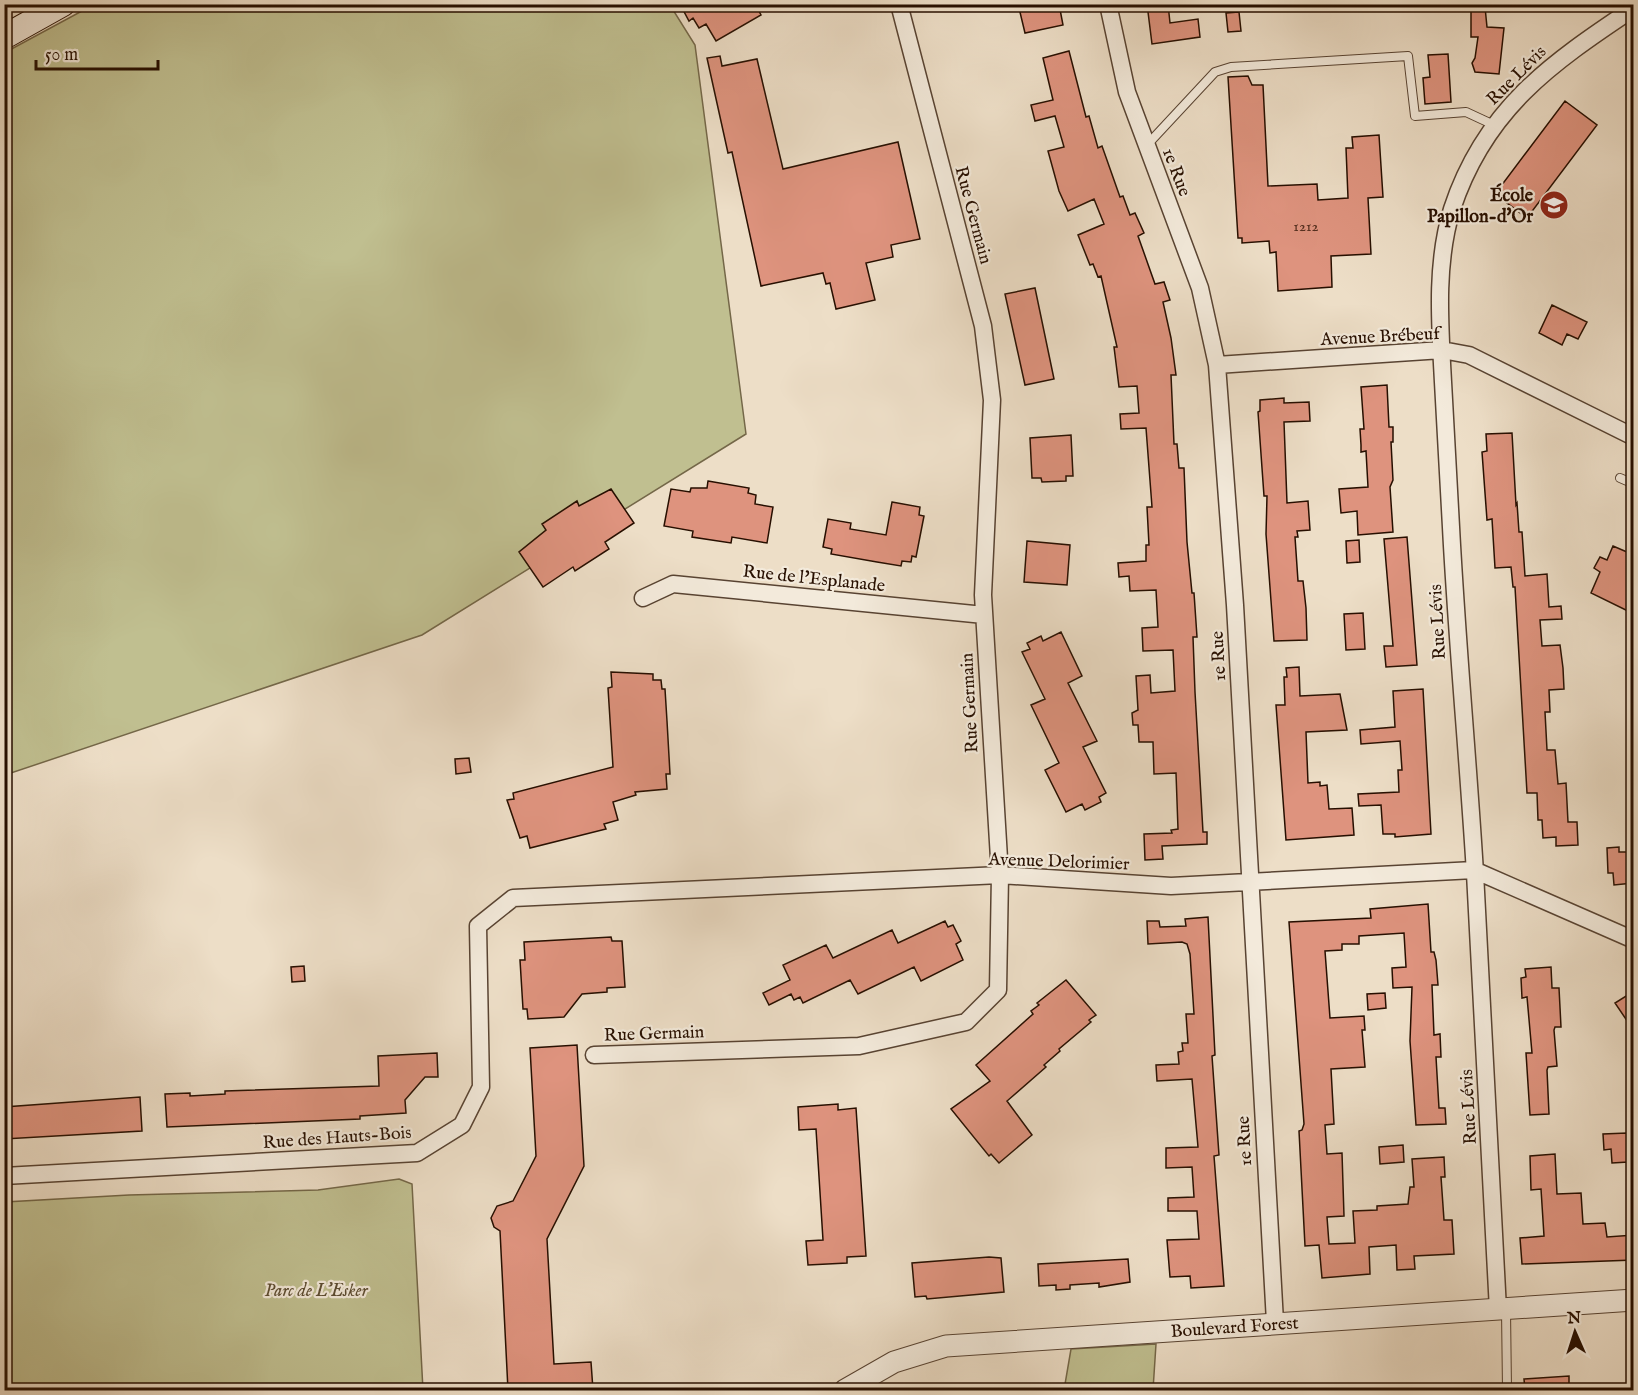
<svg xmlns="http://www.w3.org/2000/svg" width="1638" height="1395" viewBox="0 0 1638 1395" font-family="'IM FELL English',serif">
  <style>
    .green { fill: #c0bf90; stroke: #746748; stroke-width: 1.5 }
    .building { fill: #de937e; stroke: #270f00; stroke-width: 1.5 }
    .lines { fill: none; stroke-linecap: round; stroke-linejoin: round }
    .service-casing { stroke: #584332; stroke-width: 10 }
    .minor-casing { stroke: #584332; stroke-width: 19 }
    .tertiary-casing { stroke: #584332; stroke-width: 23 }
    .secondary-casing { stroke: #270f00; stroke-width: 26 }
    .service { stroke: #f3eadb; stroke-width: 8 }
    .minor { stroke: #f3eadb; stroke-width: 16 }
    .tertiary { stroke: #f3eadb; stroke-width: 21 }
    .secondary { stroke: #f3eadb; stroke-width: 24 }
    .labels { text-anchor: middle; stroke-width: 4.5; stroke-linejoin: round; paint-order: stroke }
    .number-label { font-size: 15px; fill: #553020 }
    .street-label { font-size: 18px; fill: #270f00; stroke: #f3eadb }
    .poi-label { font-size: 18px; font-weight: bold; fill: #270f00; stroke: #f3eadb; text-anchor: end }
    .park-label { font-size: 18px; font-style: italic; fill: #5d4d32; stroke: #f3eadb }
  </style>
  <rect width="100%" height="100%" fill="#eddec7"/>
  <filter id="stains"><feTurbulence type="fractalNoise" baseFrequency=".00333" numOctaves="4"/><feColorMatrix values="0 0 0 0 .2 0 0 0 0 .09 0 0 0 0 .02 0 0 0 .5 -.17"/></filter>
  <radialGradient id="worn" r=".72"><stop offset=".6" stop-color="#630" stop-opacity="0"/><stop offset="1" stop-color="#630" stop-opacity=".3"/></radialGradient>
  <path class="green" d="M93 5H670L695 45 746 434 422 635 5 775 4 53Z
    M399 1179 412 1184 423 1390H5V1202L129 1195 318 1190Z
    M1156 1344 1153 1390H1064L1071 1349Z"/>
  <path class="building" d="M680 4H755L761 15 716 41 706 24 699 28 693 18 689 21Z
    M1036 4H1059L1063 25 1025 33 1019 8Z
    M1147 4H1168L1170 23 1198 19 1200 37 1152 44Z
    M1471 7H1485L1487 27 1504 28 1499 74 1475 72 1472 63 1475 58 1478 37H1471Z
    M1239 12 1241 31 1228 32 1226 13Z
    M1069 51 1086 117 1089 116 1098 148 1102 146 1120 197 1123 196 1130 215 1135 213 1144 233 1138 236 1155 284 1164 282 1170 300 1163 302 1171 338 1176 375H1171L1174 444H1177L1179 468H1184L1187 542 1192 593H1194L1197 637H1193L1195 692 1203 832H1207V844L1162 846 1163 859 1145 860 1144 834 1172 833 1171 830 1178 829 1176 773 1154 774 1153 742H1139L1138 725H1133L1132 713 1138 710 1136 676 1150 675 1151 693 1175 691 1173 650 1143 651 1142 628 1158 627 1156 590 1130 591 1129 576 1119 577 1118 563 1146 561V545H1149L1147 507H1152L1146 428 1121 429 1120 414 1139 413 1137 386 1119 387 1114 347H1117L1101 276 1098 277 1093 264 1090 265 1078 235 1104 224 1094 199 1068 211 1059 191 1048 151 1064 147 1055 116 1035 121 1031 105 1053 100 1043 58Z
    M1448 54 1451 102 1425 104 1423 78 1430 77 1428 55Z
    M720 56 722 66 757 59 783 169 898 142 920 239 891 245 893 257 866 263 875 300 836 309 830 283 826 284 823 273 761 286 732 152 728 153 707 58Z
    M1248 76 1252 85H1263L1268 186 1317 184 1318 200 1348 198 1346 148H1353L1352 137 1379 135 1383 197 1368 198 1371 254 1331 256 1332 287 1278 291 1276 252 1270 253 1269 241 1242 243V238H1238L1228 77Z
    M1565 101 1597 125 1527 218 1495 194Z
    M1035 288 1054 379 1025 385 1005 294Z
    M1552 305 1587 322 1578 339 1567 334 1562 345 1539 333Z
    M1387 385 1389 427H1393V442H1391L1393 480 1390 487 1393 532 1358 535 1357 511 1341 513 1339 489 1368 487 1366 451 1361 452V445L1360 429H1364L1361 387Z
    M1284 398V403L1309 402 1310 421 1284 422 1287 503 1308 501 1310 530 1297 531 1298 537H1295L1298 581H1303L1306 608 1307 640 1274 641 1266 534 1267 496H1264L1258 412 1260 411V400Z
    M1512 433 1516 505 1517 503 1519 532H1522L1525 576 1547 574 1549 607 1561 606 1562 619 1540 620 1542 646 1560 645 1563 668 1564 689 1549 690 1550 712H1545L1547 750H1555L1558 784 1566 783 1568 822H1577L1578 845 1556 846V837L1543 838 1542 820H1538L1537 793H1527L1515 587H1513L1511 567 1495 568 1492 519 1487 520 1482 452 1487 451 1486 434Z
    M1071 435 1073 476H1066V481L1042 482 1041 478H1032L1030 438Z
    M708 481 749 488 748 493 756 495 755 504 773 507 767 543 732 537 731 543 692 537 693 531 664 526 671 489 690 492 691 488H707Z
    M611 489 634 523 605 542 609 549 575 571 573 567 543 587 519 552 546 530 542 524 577 501 579 506Z
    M892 502 920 507 919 515 924 516 916 557 912 556 911 562 902 561 901 566 877 562 831 554 832 549 823 547 828 519 851 523 850 529 886 535Z
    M1407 537 1417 665 1386 667 1384 646H1393L1384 539Z
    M1359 540 1360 562 1347 563 1346 541Z
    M1027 541 1070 545 1067 585 1024 582Z
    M1613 546 1634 555V614L1591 593 1600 572 1594 568 1600 557 1607 560Z
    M1363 613 1365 649 1346 650 1344 614Z
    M1061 632 1082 676 1068 683 1097 741 1083 747 1106 793 1099 797 1101 802 1085 810 1082 804 1066 812 1045 770 1059 763 1031 705 1045 699 1022 652 1030 649 1027 643 1041 636 1043 641Z
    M1299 667 1300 696 1340 694 1347 730 1306 732 1308 783 1320 782V786L1327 785 1329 809 1352 808 1354 835 1286 840 1276 705H1285L1284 677H1287L1286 668Z
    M611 672 653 674V680H661L662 689H665L667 721 670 774H666L667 789 635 792 636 795 613 802 618 820 604 824 606 829 530 848 527 836 520 838 507 800 514 799 513 793 613 767 608 688 612 687Z
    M1423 689 1431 834 1395 837V834H1383L1381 805 1359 806 1358 794 1399 792 1398 770H1402L1400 741 1361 744 1360 730 1395 727 1393 691Z
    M469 758 471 772 456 774 455 759Z
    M1619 847V852H1634L1633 883 1614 885 1613 873H1608L1607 848Z
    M1428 904 1431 952H1434L1436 960 1438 985H1432L1434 1035 1440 1034 1441 1057H1436L1439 1108H1445L1446 1124 1416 1125 1410 1041 1412 987 1393 988 1392 968 1406 967 1404 933 1359 936V944H1342V950L1325 951 1330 1018 1364 1016 1365 1030H1362L1365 1067 1331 1069 1334 1124 1325 1125 1327 1154 1342 1153 1344 1216 1327 1217 1329 1244 1355 1243 1353 1211 1377 1210V1206L1408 1204 1410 1187H1414L1412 1159 1444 1157 1445 1177H1441L1444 1220H1452L1454 1254 1414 1256 1415 1269 1397 1270 1396 1245 1369 1247 1370 1274 1322 1278 1319 1245 1305 1246 1299 1131 1302 1130 1304 1124 1289 922 1371 918 1370 909Z
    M1208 917 1215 1055 1212 1056 1219 1155 1214 1156 1224 1286 1191 1288 1190 1276 1170 1277 1167 1240 1199 1239 1197 1211H1168V1198L1194 1197 1192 1167 1166 1168V1148L1198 1147 1192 1079 1157 1081 1156 1065 1179 1064 1178 1052 1183 1051 1182 1043H1188L1186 1014H1194L1190 954 1187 944 1182 942 1148 944 1147 921H1159L1160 927 1186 926 1185 919Z
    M945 921 948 927 953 925 961 941 956 944 963 960 921 981 914 967 858 994 850 980 803 1003 800 997 794 1000 791 994 769 1005 763 993 790 980 783 965 826 945 833 958 892 930 898 943Z
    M611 937 612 941H622L625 987 607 988V992L582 994 564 1017 528 1019 527 1009H523L520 960H525L524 942Z
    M304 966 305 981 292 982 291 967Z
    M1551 967 1552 988H1559L1561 1027H1555L1554 1030 1557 1066 1548 1067 1547 1070 1549 1114 1530 1115 1526 1053H1532L1527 997 1522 998 1521 978 1526 977 1525 969Z
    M1066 980 1096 1015 1089 1020 1091 1022 1059 1049 1060 1051 1044 1065 1046 1067 1007 1101 1032 1135 999 1163 991 1154 989 1156 951 1109 990 1081 976 1065 1033 1014 1031 1011 1039 1005 1037 1003Z
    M1634 991V1031L1615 1003Z
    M1385 993 1386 1008 1368 1010 1367 994Z
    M577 1045 584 1166 547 1239 554 1364 591 1362 593 1390H508L500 1231 494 1227 491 1218 497 1206 513 1201 536 1156 530 1048Z
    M437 1053 438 1077H425L405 1100 406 1113 360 1116V1119L167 1127 165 1094 190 1093V1096L225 1094V1091L379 1086 378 1056Z
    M140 1097 142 1131 4 1139V1107Z
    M838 1104V1110L856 1108 866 1256 847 1257V1263L808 1265 806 1241 823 1240 816 1129 799 1130 798 1107Z
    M1627 1133 1628 1162 1612 1163 1611 1149 1604 1150 1603 1134Z
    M1403 1145 1404 1162 1380 1164 1379 1147Z
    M1555 1154 1557 1194 1581 1193 1583 1224 1605 1223 1607 1237 1634 1235V1260L1522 1264 1520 1238 1544 1236 1541 1189 1531 1190 1530 1156Z
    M989 1257 1001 1258 1004 1292 927 1299 926 1296 915 1297 912 1263Z
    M1128 1259 1130 1282 1099 1287V1283L1070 1285V1289L1056 1290V1285L1039 1286 1038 1264Z
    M1569 1376V1390H1525L1524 1379Z"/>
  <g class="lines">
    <g class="service-casing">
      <path id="service" d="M1147 145 1215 72 1231 67 1408 56 1415 116 1466 112 1494 125
        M1620 478 1634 484
        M1506 1310 1507 1390"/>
    </g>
    <g class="minor-casing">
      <path id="minor" d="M1108 4 1127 92 1200 288 1217 365 1235 605 1275 1322
        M1217 365 1442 350 1469 355 1634 437
        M643 598 673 584 984 615
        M594 1055 859 1046 966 1022 998 990 1000 875 983 595 992 400 983 326 899 4
        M4 1176 417 1153 462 1125 481 1087 478 926 513 898 1000 875 1171 886 1474 870 1634 940
        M1498 1310C1490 1164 1483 1019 1475 873 1468 758 1457 643 1451 527 1448 479 1446 430 1443 382 1440 325 1435 264 1452 209 1485 109 1550 64 1634 8"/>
    </g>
    <g class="tertiary-casing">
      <g id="tertiary">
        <path id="s1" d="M845 1390 894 1362 946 1346 1634 1300"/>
      </g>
    </g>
    <g class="secondary-casing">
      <path id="secondary" d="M4 37 63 4"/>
    </g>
    <use href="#service" class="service"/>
    <use href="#minor" class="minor"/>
    <use href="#tertiary" class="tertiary"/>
    <use href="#secondary" class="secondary"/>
  </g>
  <defs>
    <g id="school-disc" transform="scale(1.5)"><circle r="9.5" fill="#8f2418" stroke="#f3eadb"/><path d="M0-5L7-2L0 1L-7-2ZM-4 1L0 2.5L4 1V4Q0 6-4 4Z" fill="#fff"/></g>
  </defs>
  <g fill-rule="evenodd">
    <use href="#school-disc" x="1554" y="205"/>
  </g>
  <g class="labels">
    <g class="number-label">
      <text x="1306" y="231">1212</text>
    </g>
    <g class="street-label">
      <text transform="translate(1516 75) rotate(-45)" y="6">Rue Lévis</text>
      <text transform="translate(1177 172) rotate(69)" y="6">1e Rue</text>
      <text transform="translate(974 215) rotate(75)" y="6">Rue Germain</text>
      <text transform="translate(1380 336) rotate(-3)" y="6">Avenue Brébeuf</text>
      <text transform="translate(814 578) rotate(6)" y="6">Rue de l'Esplanade</text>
      <text transform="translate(1437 622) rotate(-93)" y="6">Rue Lévis</text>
      <text transform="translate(1218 656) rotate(-93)" y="6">1e Rue</text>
      <text transform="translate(969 703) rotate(-93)" y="6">Rue Germain</text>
      <text transform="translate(1059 861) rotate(2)" y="6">Avenue Delorimier</text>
      <text transform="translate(654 1033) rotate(-2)" y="6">Rue Germain</text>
      <text transform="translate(1468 1107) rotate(-93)" y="6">Rue Lévis</text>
      <text transform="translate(337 1137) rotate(-4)" y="6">Rue des Hauts-Bois</text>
      <text transform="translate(1244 1141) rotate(-93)" y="6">1e Rue</text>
      <text dy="6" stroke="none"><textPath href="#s1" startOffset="400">Boulevard Forest</textPath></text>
    </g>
    <g class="poi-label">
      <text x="1533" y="201">École<tspan x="1533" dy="21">Papillon-d'Or</tspan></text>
    </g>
    <g class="park-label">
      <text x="316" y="1296">Parc de L'Esker</text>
    </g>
  </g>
  <rect width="1638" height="1395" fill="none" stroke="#eddec7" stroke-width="24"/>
  <rect x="6" y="6" width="1626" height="1383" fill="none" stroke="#270f00" stroke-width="3"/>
  <rect x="12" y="12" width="1614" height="1371" fill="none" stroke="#270f00" stroke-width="1.5"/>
  <g transform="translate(1575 1332) rotate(357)" stroke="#f3eadb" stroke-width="4.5" paint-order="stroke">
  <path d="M0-4.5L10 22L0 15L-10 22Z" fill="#270f00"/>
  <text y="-9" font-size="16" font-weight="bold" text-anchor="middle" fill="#270f00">N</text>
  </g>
  <path d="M36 60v9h122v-9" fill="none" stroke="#270f00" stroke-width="3"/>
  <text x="45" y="60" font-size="18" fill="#270f00" stroke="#f3eadb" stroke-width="4.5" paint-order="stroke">50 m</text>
  <rect width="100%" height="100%" filter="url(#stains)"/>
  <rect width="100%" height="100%" fill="url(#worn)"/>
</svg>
